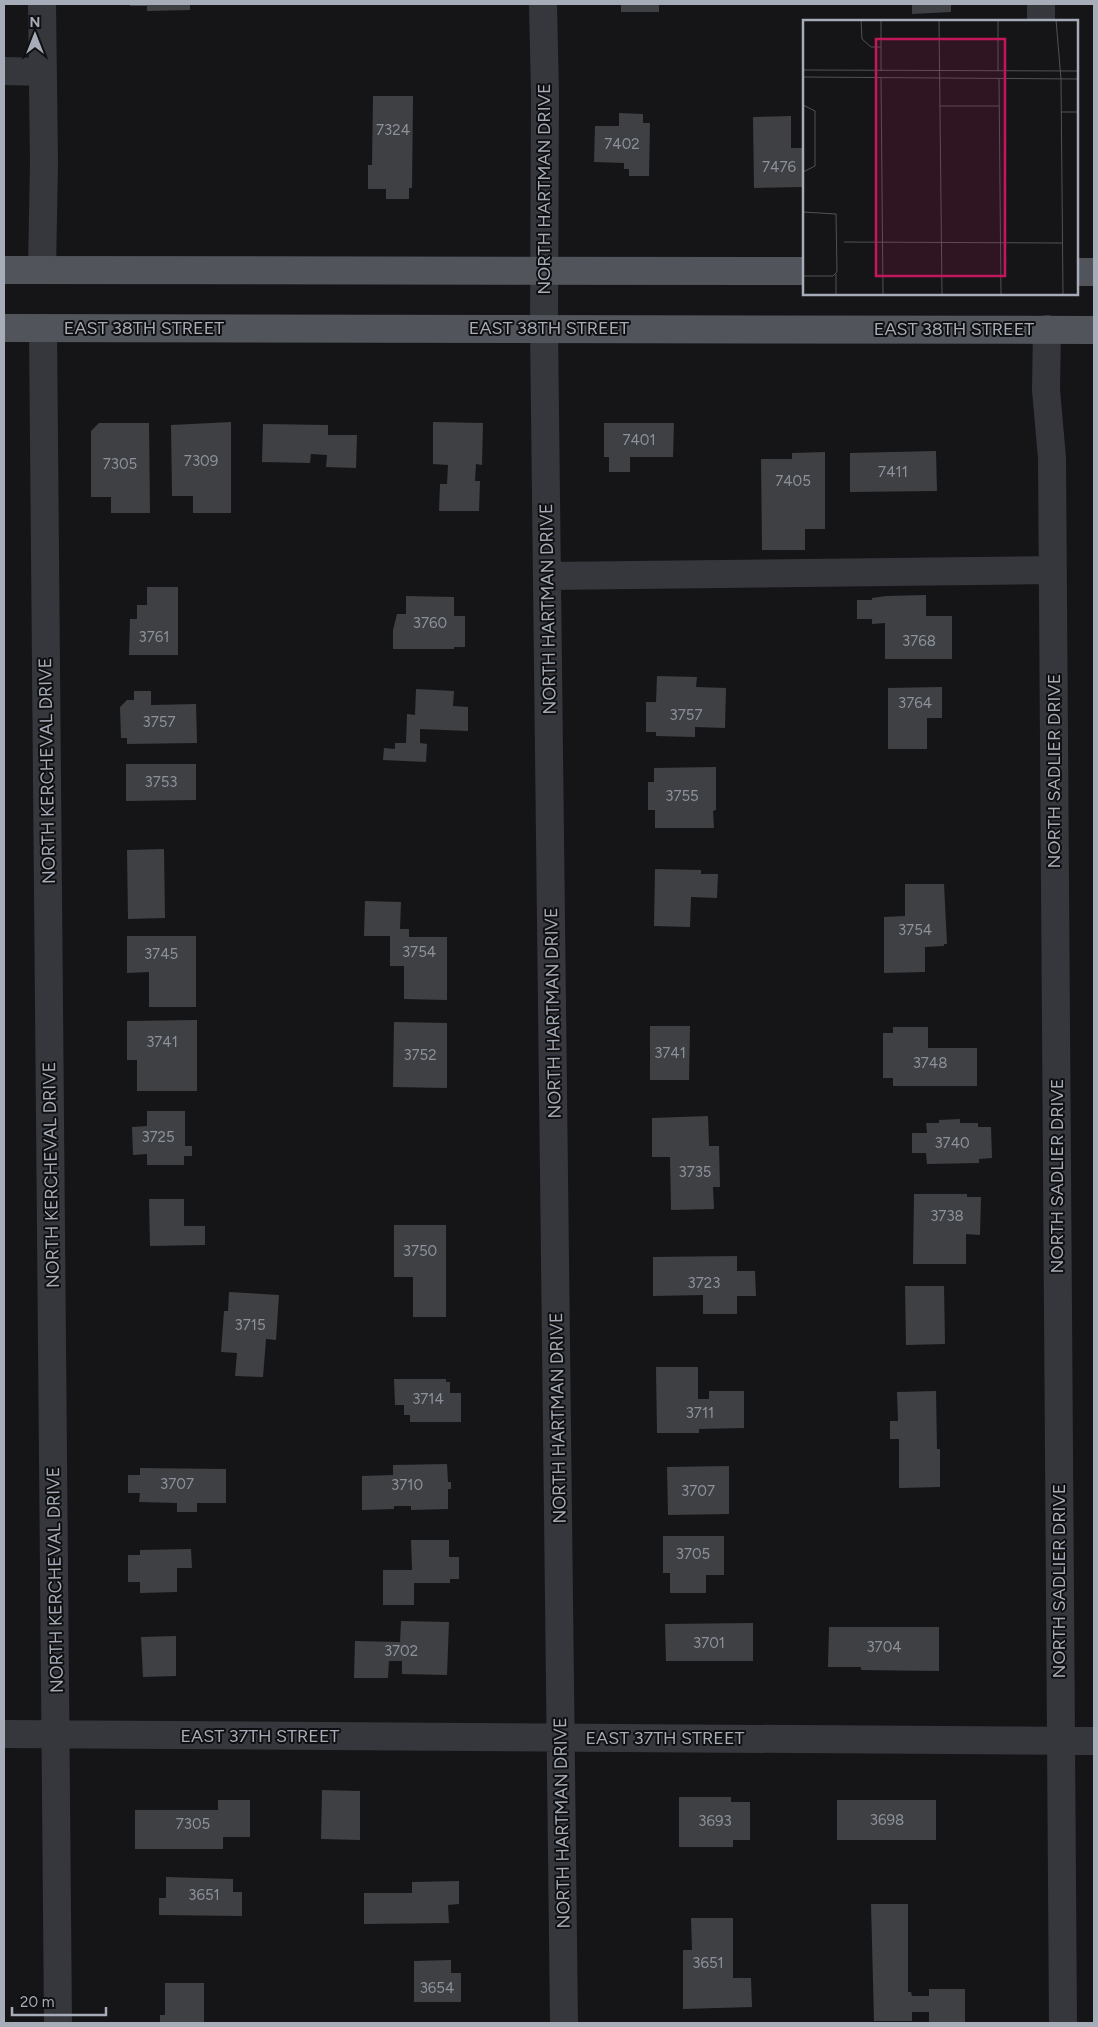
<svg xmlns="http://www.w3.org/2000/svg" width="1098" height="2027" viewBox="0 0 1098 2027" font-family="Figtree,sans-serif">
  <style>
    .building { fill: #3f4044 }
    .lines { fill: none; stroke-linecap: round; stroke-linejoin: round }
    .minor { stroke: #35373c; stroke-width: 28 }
    .major { stroke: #51555b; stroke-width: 28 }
    .labels { text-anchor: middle; stroke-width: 4; stroke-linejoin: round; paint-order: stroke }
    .number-label { font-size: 15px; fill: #8c929b }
    .street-label { font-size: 18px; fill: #a6adb8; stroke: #101012 }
    .inset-road { fill: none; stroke: #4f5257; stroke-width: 1 }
    .view { fill: #c2185b; fill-opacity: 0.15; stroke: #c2185b; stroke-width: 2.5 }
    .inset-edge { fill: none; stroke: #a6adb8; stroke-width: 2.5 }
  </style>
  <rect width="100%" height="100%" fill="#151517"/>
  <path class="building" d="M130 4H190V10L147 11V6H130Z
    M621 4H659V12H621Z
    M912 4H951V12L912 14Z
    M373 96H413L412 188H409V199H386V189H368V165H372Z
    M619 113 643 114V123H650L649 176H629V169H624V163L594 162 595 126H619Z
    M791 116V148H804V187L754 188 753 117Z
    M231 422V513H193V496H172L171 425Z
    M433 422 483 423 482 465 476 464 475 481H480L479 511H439L440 484H447L448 465 433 464Z
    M99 423H149L150 513H111V497H91V431Z
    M604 423H674L673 457H630V472H609V457H604Z
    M263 424 328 425V435H357L356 468 326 467 327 455 311 454 310 463 262 462Z
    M936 451 937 491 850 492V453Z
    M825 452V529H805V550H762L761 459H792V453Z
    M147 587H178V655H129L130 619H137V605H147Z
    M926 595V616H952V659H885V623L872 624V619H857V600H872V598L886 596Z
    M406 596 454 597V616H465V647H454V649H393V630L397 614H406Z
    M657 676 697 677 696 687 726 688 725 728 695 727V737L656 736V732H646V702H656Z
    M942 687V718H927V749H888V688Z
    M416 689 454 691 453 706 468 707V731L420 729V743L427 744 426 762 383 760 384 748 395 749V743H406L407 714 415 715Z
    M134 691H151V705L196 704 197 743 127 744V738H121L120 707 127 700H134Z
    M126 764H196V800L126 801Z
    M716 767V810L713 811 714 828H655V810H648V782H654V768Z
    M164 849 165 918 128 919 127 850Z
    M655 869 701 870V874H718L717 898 691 897 690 927 654 926Z
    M905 884H944L947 944H944V946L925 947V972L884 973V917L905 916Z
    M365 901 401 902 400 929H409V937H447V1000L404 999V966H390V936H364Z
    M127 936H196V1007H149V972L127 973Z
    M197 1020V1091H137V1060H127V1021Z
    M394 1022 447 1023V1088L393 1087Z
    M650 1026H690L689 1080H650Z
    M893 1027H928V1048H977V1086H893V1078H883V1033H893Z
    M147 1111H185V1146H192V1156H184V1165H147V1154L133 1155 132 1127 147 1126Z
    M708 1116 709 1146H719L720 1187H713L714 1209 671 1210 670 1157H652V1118Z
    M960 1119V1123H978V1127H991L992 1158 979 1159V1163L927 1164 926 1153H912V1133H927L926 1123H939V1120Z
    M914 1194H967V1197H981L980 1235 966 1234V1264H913Z
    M149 1199H184V1226H205V1245L150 1246Z
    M394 1225H446V1317H413V1277H394Z
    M737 1256V1271H755L756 1296H737V1314H703V1295L653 1296V1257Z
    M905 1286H944L945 1344 906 1345Z
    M229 1292 279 1295 276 1340 266 1339 263 1377 235 1376 237 1353 221 1352 224 1311H228Z
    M656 1367H698V1399H709V1391H744V1428L699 1429V1433H657Z
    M394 1379H446V1382H450V1393H461V1422H410V1415H404V1405H395Z
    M936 1391 937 1449H940V1487L899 1488V1439H890V1421H898L897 1392Z
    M447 1464 448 1482H451V1489H448V1509L411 1510V1506H394V1509L362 1510V1476L393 1475V1465Z
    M729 1466V1514L668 1515 667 1467Z
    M140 1468 226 1469V1503H197V1512H177V1503L139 1502 140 1493H128V1475H140Z
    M663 1536H724V1575H706V1593H670V1573H663Z
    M411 1540H449V1557H459V1579H450V1583H414V1605H383V1570H412Z
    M191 1549 192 1568H177V1592L140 1593V1582H128V1555H140V1550Z
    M401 1621 449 1622 447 1675 402 1674V1661H389L388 1678H354L355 1641 400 1642Z
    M753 1623V1661H666L665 1624Z
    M829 1627H939V1671L861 1670V1667H828Z
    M176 1636V1676L143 1677 141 1637Z
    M322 1790 360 1791V1840L321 1839Z
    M679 1797H731V1802H750V1840H733V1847H679Z
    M218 1800H250V1837H223V1849H135V1810H218Z
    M837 1800H936V1840H837Z
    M166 1877 233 1879V1892H242V1916L159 1915V1898H166Z
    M459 1881V1904L448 1905 449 1923 364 1924V1893H412V1882Z
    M871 1904H908V1992H911L912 1996H929V1989H965V2023H929V2012H912V2021H874Z
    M691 1918H733V1978H751L752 2007 683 2009V1950H692Z
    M451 1960V1973H461V2002H414V1961Z
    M165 1983H204V2023H160V2015H165Z"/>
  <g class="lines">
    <path class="minor" d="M543 4 545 94 544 328 564 2023
      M1041 4V21
      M4 71 43 72
      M42 270 44 164 42 4
      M43 328 58 2023
      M1047 329 1046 390 1052 458 1063 2023
      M548 576 1053 570
      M4 1734 1094 1741"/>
    <path class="major" d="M4 270 804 271
      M1077 272H1094
      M4 328 1094 330"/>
  </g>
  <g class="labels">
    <g class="number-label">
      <text x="393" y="135">7324</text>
      <text x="622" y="149">7402</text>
      <text x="779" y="172">7476</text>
      <text x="639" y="445">7401</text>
      <text x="201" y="466">7309</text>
      <text x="120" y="469">7305</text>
      <text x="893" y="477">7411</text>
      <text x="793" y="486">7405</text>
      <text x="430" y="628">3760</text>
      <text x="154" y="642">3761</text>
      <text x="919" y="646">3768</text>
      <text x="915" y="708">3764</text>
      <text x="686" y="720">3757</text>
      <text x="159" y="727">3757</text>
      <text x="161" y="787">3753</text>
      <text x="682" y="801">3755</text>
      <text x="915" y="935">3754</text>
      <text x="419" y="957">3754</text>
      <text x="161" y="959">3745</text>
      <text x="162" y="1047">3741</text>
      <text x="670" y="1058">3741</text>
      <text x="420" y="1060">3752</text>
      <text x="930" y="1068">3748</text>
      <text x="158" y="1142">3725</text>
      <text x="952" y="1148">3740</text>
      <text x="695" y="1177">3735</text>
      <text x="947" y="1221">3738</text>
      <text x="420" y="1256">3750</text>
      <text x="704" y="1288">3723</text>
      <text x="250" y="1330">3715</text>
      <text x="428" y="1404">3714</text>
      <text x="700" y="1418">3711</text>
      <text x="177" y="1489">3707</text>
      <text x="407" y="1490">3710</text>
      <text x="698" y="1496">3707</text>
      <text x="693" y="1559">3705</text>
      <text x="709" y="1648">3701</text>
      <text x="884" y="1652">3704</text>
      <text x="401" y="1656">3702</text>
      <text x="887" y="1825">3698</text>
      <text x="715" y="1826">3693</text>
      <text x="193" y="1829">7305</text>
      <text x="204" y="1900">3651</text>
      <text x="708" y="1968">3651</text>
      <text x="437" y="1993">3654</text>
    </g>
    <g class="street-label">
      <text transform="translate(544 189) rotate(-90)" y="6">NORTH HARTMAN DRIVE</text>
      <text x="144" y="334">EAST 38TH STREET</text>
      <text x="549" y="334">EAST 38TH STREET</text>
      <text x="954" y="335">EAST 38TH STREET</text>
      <text transform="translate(548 609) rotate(-91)" y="6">NORTH HARTMAN DRIVE</text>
      <text transform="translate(47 771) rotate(-91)" y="6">NORTH KERCHEVAL DRIVE</text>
      <text transform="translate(1054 771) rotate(-90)" y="6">NORTH SADLIER DRIVE</text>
      <text transform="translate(553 1013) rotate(-91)" y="6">NORTH HARTMAN DRIVE</text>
      <text transform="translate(51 1175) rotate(-91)" y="6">NORTH KERCHEVAL DRIVE</text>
      <text transform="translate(1057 1176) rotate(-90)" y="6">NORTH SADLIER DRIVE</text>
      <text transform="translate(558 1418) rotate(-91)" y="6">NORTH HARTMAN DRIVE</text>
      <text transform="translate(55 1580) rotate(-91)" y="6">NORTH KERCHEVAL DRIVE</text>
      <text transform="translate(1059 1581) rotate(-90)" y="6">NORTH SADLIER DRIVE</text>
      <text x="260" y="1742">EAST 37TH STREET</text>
      <text x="665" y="1744">EAST 37TH STREET</text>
      <text transform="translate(562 1823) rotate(-91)" y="6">NORTH HARTMAN DRIVE</text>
    </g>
  </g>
  <g transform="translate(803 20)">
    <rect width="275" height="275" fill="#151517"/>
    <path class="inset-road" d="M58 0 59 19 68 27H78M78 0V51M136 0 139 275M195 0V51M253 0 258 59 260 275M0 50 275 51M0 57 275 59M78 57 80 275M196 58 198 275M0 85 12 91V146L0 152M137 86H196M258 92H275M0 192 33 194 34 252 30 256H0M41 222 259 223M33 254V275"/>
    <path class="view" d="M73 19H202V256H73Z"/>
    <rect width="275" height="275" class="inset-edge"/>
  </g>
  <rect width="1098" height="2027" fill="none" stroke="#a6adb8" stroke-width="10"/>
  <g transform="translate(35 35)" stroke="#101012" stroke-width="4" paint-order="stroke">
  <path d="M0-4L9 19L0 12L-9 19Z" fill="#a6adb8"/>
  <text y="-8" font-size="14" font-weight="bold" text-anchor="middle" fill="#a6adb8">N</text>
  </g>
  <path d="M12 2007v8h94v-8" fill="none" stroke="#a6adb8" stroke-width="2.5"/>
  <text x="20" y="2007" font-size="15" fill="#a6adb8" stroke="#101012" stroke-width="4" paint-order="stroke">20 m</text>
</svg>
